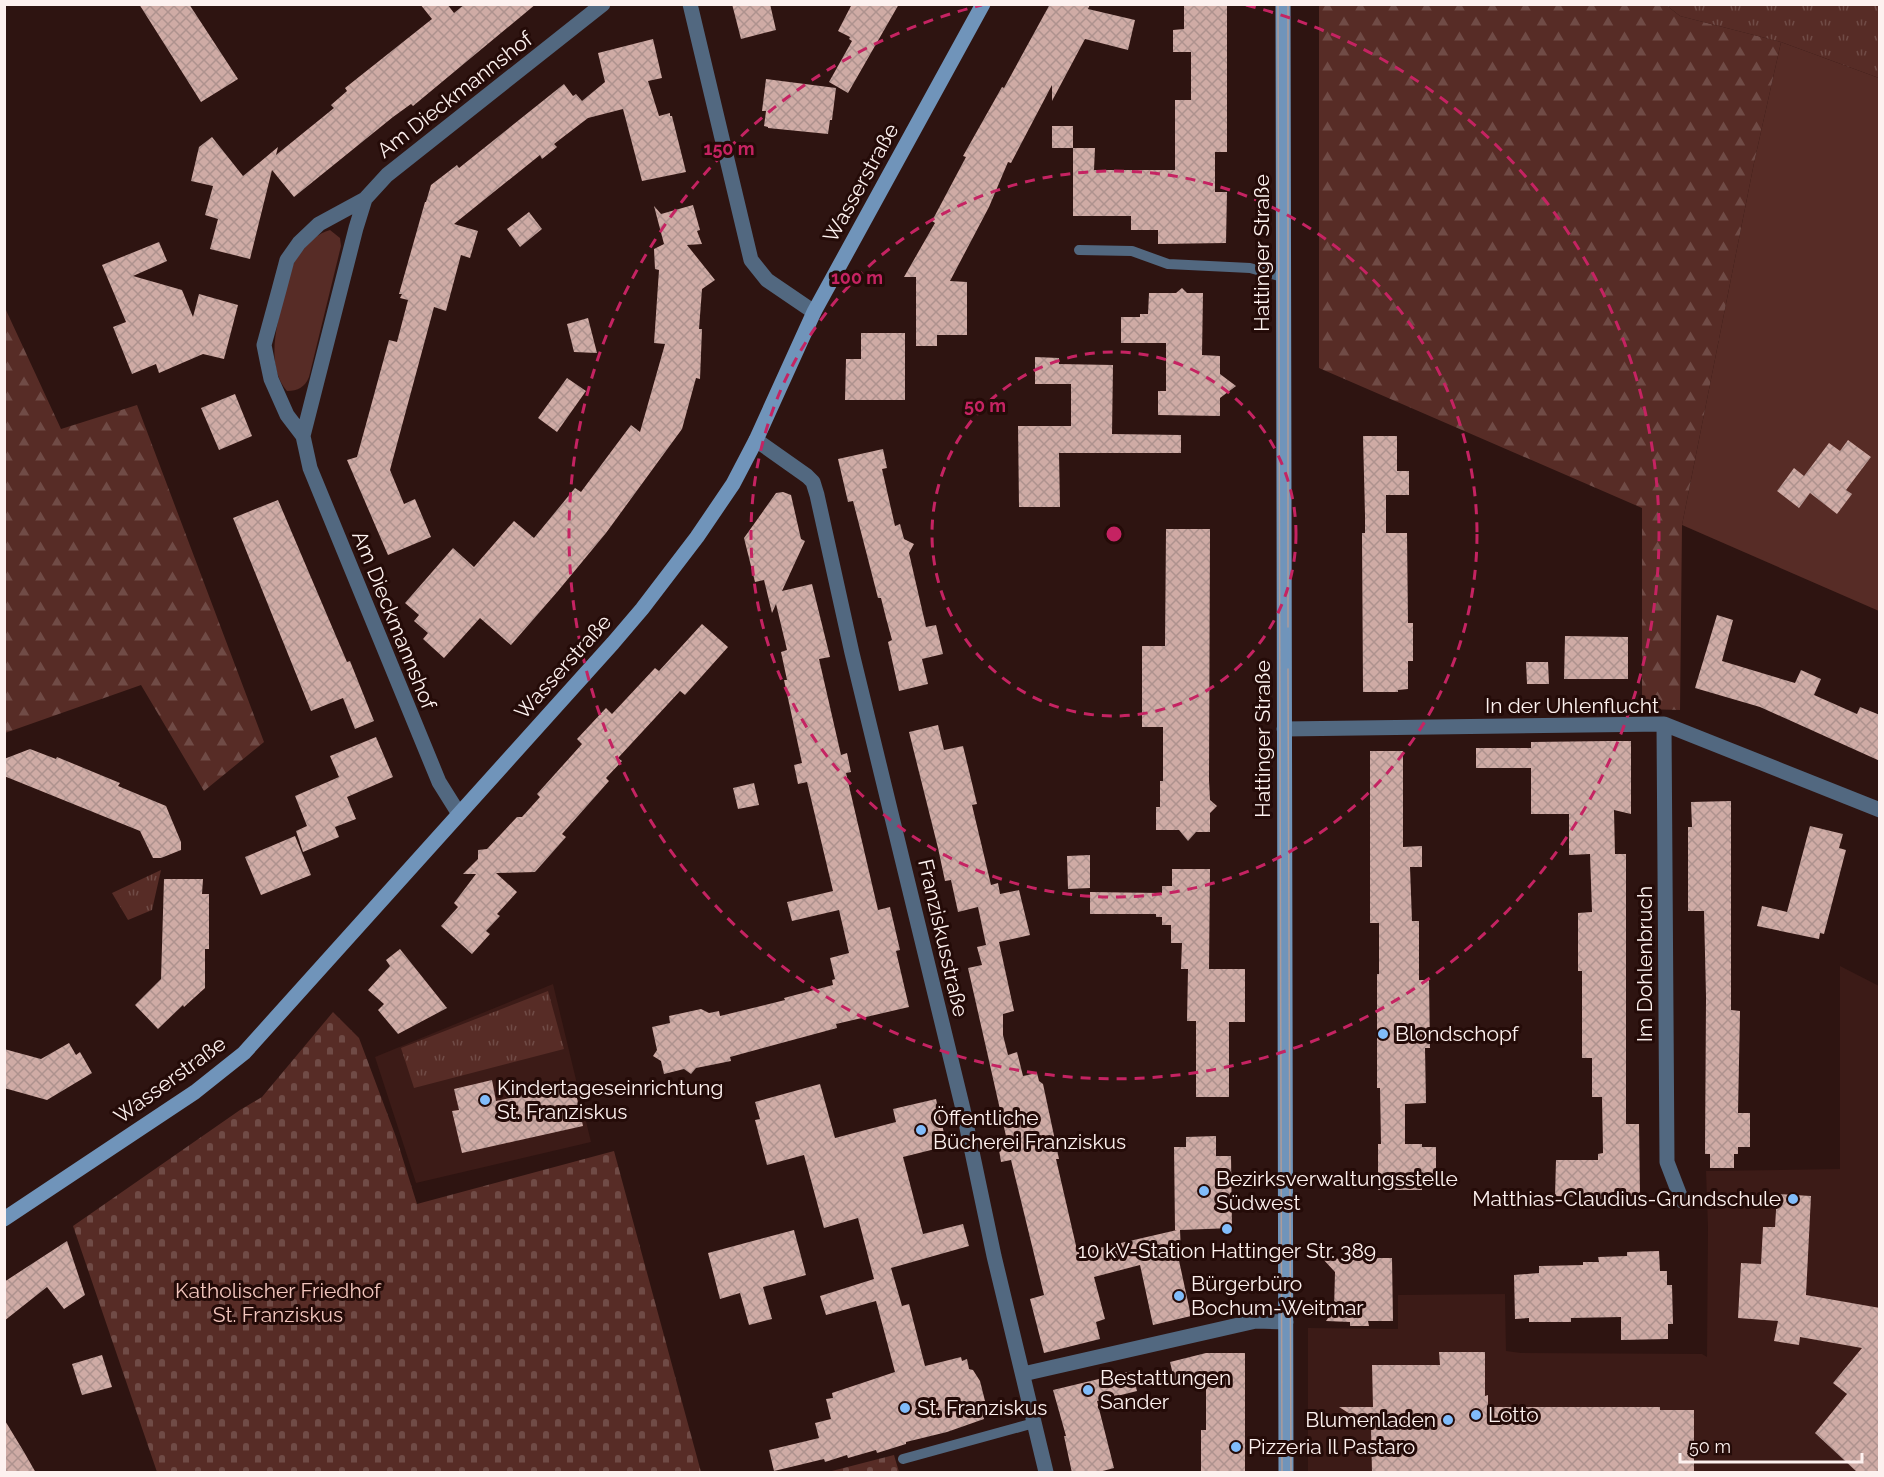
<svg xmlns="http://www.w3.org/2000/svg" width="1884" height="1477" viewBox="0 0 1884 1477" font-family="Raleway,sans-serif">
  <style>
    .built { fill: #3c1b17 }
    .grass { fill: #572c26 }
    .forest { fill: url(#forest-firs) }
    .cemetery { fill: url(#cemetery-stones) }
    .park { fill: url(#park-tufts) }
    .building { fill: url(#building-cross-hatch) }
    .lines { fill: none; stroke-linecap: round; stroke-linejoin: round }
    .lane { stroke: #526880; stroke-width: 10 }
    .street { stroke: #526880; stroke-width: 15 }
    .secondary { stroke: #7094ba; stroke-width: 15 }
    .tram { stroke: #ad9b99; stroke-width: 1.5 }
    .ring { fill: none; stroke: #c52362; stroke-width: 3; stroke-dasharray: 10 8 }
    .poi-dot { fill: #81bcfa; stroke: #240b08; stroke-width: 2 }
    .labels { text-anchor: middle; stroke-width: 6; stroke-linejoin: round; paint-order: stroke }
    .street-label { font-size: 21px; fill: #fdf1ef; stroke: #240b08 }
    .poi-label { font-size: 21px; fill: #fdf1ef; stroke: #240b08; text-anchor: start }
    .park-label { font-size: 21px; fill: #f3c6be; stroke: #240b08 }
    .centre { fill: #c52362; stroke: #240b08; stroke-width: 3 }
    .ring-label { font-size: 18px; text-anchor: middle; font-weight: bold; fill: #c52362; stroke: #240b08; stroke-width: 6; stroke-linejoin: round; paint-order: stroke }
  </style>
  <defs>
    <pattern id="forest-firs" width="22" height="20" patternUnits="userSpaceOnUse" patternTransform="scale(1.5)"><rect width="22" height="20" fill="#572c26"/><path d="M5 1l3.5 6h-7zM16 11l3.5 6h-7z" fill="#704b46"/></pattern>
    <pattern id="cemetery-stones" width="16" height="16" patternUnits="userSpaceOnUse" patternTransform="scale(1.5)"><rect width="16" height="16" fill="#572c26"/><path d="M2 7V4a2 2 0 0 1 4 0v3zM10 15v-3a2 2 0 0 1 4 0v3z" fill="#704b46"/></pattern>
    <pattern id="park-tufts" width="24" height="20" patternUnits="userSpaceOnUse" patternTransform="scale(1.5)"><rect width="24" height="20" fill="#572c26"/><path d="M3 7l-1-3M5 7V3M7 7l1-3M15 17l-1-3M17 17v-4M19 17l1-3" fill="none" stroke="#704b46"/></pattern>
    <pattern id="building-cross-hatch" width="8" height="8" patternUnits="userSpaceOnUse" patternTransform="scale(1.5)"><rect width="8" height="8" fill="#cfaba5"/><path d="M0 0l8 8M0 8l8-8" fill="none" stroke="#ae928e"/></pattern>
  </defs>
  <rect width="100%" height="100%" fill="#2e1411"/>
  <path class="built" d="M1840 966 1879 986V1472H1308V1328L1398 1329V1295L1505 1294 1506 1351 1521 1353 1702 1354 1707 1357 1708 1227 1706 1171 1840 1169Z
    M553 984 591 1142 416 1183 375 1057Z"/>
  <path class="grass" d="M1781 42 1879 78V611L1682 525 1754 163Z
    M330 230 340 238 341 246 309 377C305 387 298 391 287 391 265 366 277 324 284 296 286 287 288 277 291 269 298 253 314 234 330 230Z"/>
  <path class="forest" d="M1319 5H1666L1680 16 1781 42 1754 163 1682 525 1680 710 1642 709V508L1319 368Z
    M5 308 61 429 137 405 264 742 204 791 141 685 5 733Z"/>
  <path class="cemetery" d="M333 1012 359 1038 396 1137 417 1204 614 1151 701 1472H157L73 1226 240 1110 262 1097Z
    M894 1455 899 1472H828Z"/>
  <path class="park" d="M1666 5H1879V78L1781 42 1680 16Z
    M161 870 152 910 128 920 112 893Z
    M548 991 564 1049 414 1088 401 1048Z"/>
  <path class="building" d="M139 4H189L238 79 201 102Z
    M420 4H447L454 13 465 4H536L413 106 411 104 393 117 294 197 272 170 250 259 210 249 218 219 205 215 213 186 191 181 199 147 212 137 243 176 278 147 276 155 334 108 331 105 347 91 345 88 432 19Z
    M732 4H770L776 30 741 39Z
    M852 4H899L848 93 829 82 852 41 849 39 850 37 838 31Z
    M1050 4H1090L1088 9 1135 20 1128 50 1085 39 1052 101V85L1011 163 1008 162 989 207 950 281 967 282V335H937V346H916V277H904L935 223 932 221 966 157 963 156 1002 87 1004 88Z
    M1184 4H1227V152H1215V192H1227L1226 243 1158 244V230H1131V216H1073V148H1095L1094 170H1175V100H1191V52H1173V30L1184 29Z
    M653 39 662 78 648 81 659 116 670 113V116H672L686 172 642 181 623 109 588 118 554 144 557 147 542 159 540 155 454 224 478 231 470 258 461 255 446 311 434 307 390 470 404 504 415 499 431 537 388 555 347 460 357 457 389 340 397 342 408 300 400 298 402 294H399L425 202H426L431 185 457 165 459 168 564 84 573 96 576 94 582 101 605 82 598 53Z
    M766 79 836 88 832 120H830L828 134 768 128V127L764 126 766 111H762Z
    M1052 126H1073V148H1052Z
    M693 205 700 230 697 231 702 244 687 245 715 280 702 289 699 329H702L700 379 696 378 682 429 606 533 558 591 511 645 480 618 444 658 423 639 428 633 414 621 419 615 405 603 453 548 474 567 514 521 534 538 575 488 581 492 631 425 640 432 665 344 654 343 659 270 655 269 654 249 664 244 654 206 661 214Z
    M529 212 542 229 520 247 507 229Z
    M159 242 167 261 133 276 182 290 193 317 199 294 238 305 224 359 203 354 159 373 156 364 132 374 113 327 126 322 102 265Z
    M1182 288 1187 293H1203L1202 355 1220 356V374L1236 386 1220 398V416L1158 415V391H1166V343H1121V317H1140V314H1148L1149 293H1176Z
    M588 318 597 353 574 352 567 324Z
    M861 333H905V400H845L846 359H861Z
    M1035 357 1059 358V364L1113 365 1112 434 1181 435V453H1059L1060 507H1019L1018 426H1071V384H1035Z
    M567 378 586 391 557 432 538 418Z
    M235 394 252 436 219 450 201 408Z
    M1363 436H1397V471H1409V495H1386V533H1407L1408 623H1413V661H1408V689L1398 690V692H1363L1362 533H1365V515Z
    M1848 440 1871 457 1846 490 1852 494 1837 514 1810 493 1799 508 1777 491 1794 468 1804 476 1829 443 1840 451Z
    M883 449 887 468 882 469 895 526 900 524 904 539 914 544 909 553 926 627 936 625 943 654 922 659 928 684 899 691 888 642 892 640 886 618 881 598H878L853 501 848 502 838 459Z
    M783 492 791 495 801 539 805 541 782 591 812 584 830 657 819 659 841 755 847 753 851 772 846 773 878 910 890 907 900 950 896 951 909 1007 836 1024 837 1028 730 1057 731 1061 696 1068 691 1074 684 1069 664 1074 661 1061 653 1056 657 1050 652 1027 670 1023 669 1016 701 1009 709 1013 719 1011 720 1016 785 1000 784 998 833 985 832 980 835 979 830 958 849 953 839 910 792 921 787 902 833 891 807 782 798 784 794 765 802 763 784 680H787L781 652 787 650 776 604 772 613 764 580 755 582 744 538 776 493Z
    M278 500 347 662 350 661 374 721 355 729 343 698 311 711 233 518Z
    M1166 529H1210L1209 780 1210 800 1217 806 1210 813V832H1196L1188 841 1179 830H1156V807H1160V781H1163V727H1142V646H1165Z
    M1717 615 1733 620 1722 661 1795 683 1801 670 1821 679 1814 695 1857 714 1860 707 1880 715V761L1760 707 1695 688Z
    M702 624 728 647 685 695 680 691 618 758 622 761 606 778 609 781 562 834 566 837 535 872 496 873 517 892 497 914 500 916 486 931 490 934 472 954 441 926 458 907 454 903 476 874H463L478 859V850L487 849 517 817H522L540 797 537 794 582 744 577 739 606 708 612 714 655 668 659 671Z
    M1565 636 1628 637V679H1564Z
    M1526 662H1548L1549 684H1527Z
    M938 725 944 750 963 746 977 804 972 805 991 885 998 883 1000 894 1019 890 1030 935 999 942 1014 1011 1003 1014V1035L1008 1055 1017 1052 1023 1076 1037 1073 1039 1081 1043 1084 1059 1159H1056L1077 1250H1081L1082 1252 1177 1230H1175L1174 1147H1186V1137L1216 1136V1156H1231L1232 1228 1180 1230 1181 1255 1178 1256 1191 1316 1153 1325 1140 1265 1094 1277 1105 1319 1096 1322 1100 1339 1044 1353 1030 1299 1044 1295 1011 1160 1001 1162 997 1138 1006 1136 968 968 982 965 977 947 986 945 978 907 958 912 951 880 945 881 938 848 909 732Z
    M376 737 393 777 347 797 356 819 335 827 339 837 303 852 296 831 307 826 295 796 339 777 330 756Z
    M1609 741H1631V814L1614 810 1615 854H1626V1124H1639L1640 1196H1617V1199H1598V1197L1555 1196 1556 1160H1598V1154L1603 1153 1602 1097H1592V1058H1582V971H1578V913L1592 912 1590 854 1569 855V814H1531V768H1476V748H1531V742Z
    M30 749 56 759 57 757 120 783 118 786 166 806 181 842V850L161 858H153L140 831 4 776V759Z
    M1370 751H1403V847L1422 846V867H1410L1412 921H1419V980H1429L1430 1048H1425L1426 1103 1405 1104V1144H1422V1147H1436V1187H1422V1190H1378V1144H1381L1380 1088H1377V974H1379V923H1370Z
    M754 783 759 805 738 809 733 788Z
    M1731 801V1010L1740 1011 1738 1113H1750V1147H1738V1154H1734V1168H1710V1154H1705L1706 997 1704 911H1688V827H1692L1691 802Z
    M1810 826 1843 834 1839 848 1846 850 1824 934 1820 933 1819 939 1757 926 1762 906 1787 912Z
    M295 836 311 875 261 895 245 857Z
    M1090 855V888L1068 889 1067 856Z
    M1172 869H1210L1209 969H1245V1022H1229V1097H1196V1021H1187L1188 969H1181L1182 943H1171V925H1162V917H1156V914H1090V892L1162 893V886H1172Z
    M164 879H203L202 894H209V949H205V988L184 1007 183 1005 158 1029 135 1005 161 979Z
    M400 949 447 1008 398 1034 378 1010 384 1004 368 990 390 966 386 960Z
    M69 1043 76 1055 80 1052 92 1073 47 1100 4 1088V1049L41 1059Z
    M492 1080 496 1101 574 1084 583 1126 462 1153 452 1111 459 1110 454 1089Z
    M820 1084 835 1138 896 1122 893 1109 936 1099 947 1146 903 1157 923 1234 963 1224 969 1246 891 1268 902 1306 909 1304 925 1366 961 1357 962 1361 967 1359 969 1369 973 1370 980 1381 985 1401 980 1402 984 1419 947 1432 906 1442V1444L877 1453 876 1450 848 1458 847 1455 825 1462 824 1459 774 1471 769 1450 819 1438 815 1423 831 1419 826 1399 833 1398 832 1393 895 1372 876 1301 826 1315 820 1296 874 1279 858 1218 824 1228 804 1155 767 1165 755 1120 760 1119 755 1102Z
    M1777 1194 1811 1196 1806 1295 1880 1308V1473H1858L1815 1433 1847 1394 1833 1383 1862 1348 1800 1337 1799 1345 1774 1341 1778 1321 1738 1318 1741 1263 1761 1264 1763 1227H1775Z
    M794 1230 806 1275 763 1287 772 1319 749 1325 740 1293 720 1299 708 1253Z
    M67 1241 85 1295 64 1309 47 1287 4 1321V1282Z
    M1659 1251 1660 1271H1667V1285H1672L1673 1324H1668V1339L1621 1340V1317L1571 1318V1322H1529V1318L1515 1319 1514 1275 1539 1273V1266L1583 1265V1262H1599L1598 1257 1627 1256V1252Z
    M1345 1252H1368V1258H1392L1393 1321H1368L1369 1326H1350V1322L1326 1321 1334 1309 1335 1272 1322 1258 1345 1259Z
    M1439 1352H1485V1396L1488 1395V1407H1660V1410H1694V1473H1372L1371 1427 1339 1407H1373L1372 1365H1440Z
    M1206 1353H1245V1473H1201V1430H1206V1376L1175 1383 1170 1362Z
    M102 1355 112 1387 82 1395 72 1364Z
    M1132 1371 1137 1391 1097 1401 1114 1468 1095 1473H1072L1064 1436H1066L1053 1390Z
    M4 1419 24 1452 36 1473H4Z"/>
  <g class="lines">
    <path class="lane" d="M1079 250 1132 251 1168 264 1250 268 1283 277
      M903 1459 1034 1423"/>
    <path class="street" d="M690 4 751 260 767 280 814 312
      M303 436 287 415 271 379 267 360 264 345 279 290 287 260 299 243 319 224 365 199
      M756 440 807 476 813 482 817 495 852 653 963 1109 994 1256 1046 1472
      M1664 724 1667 1162 1682 1201
      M1284 729 1664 724 1880 810
      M459 814 439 782 310 468 303 436 356 228 365 199 387 175 603 4
      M1023 1374 1256 1321 1286 1322"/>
    <path class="secondary" d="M1283 4 1286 1472
      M4 1219 195 1092 244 1053 613 643 642 609 697 537 733 484 756 440 814 312 983 4"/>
    <path class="tram" d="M1278 4 1282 1472
      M1288 627V4
      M1288 669 1291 1472"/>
  </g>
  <g class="ring">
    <circle cx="1114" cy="534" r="182"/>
    <circle cx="1114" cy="534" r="363"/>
    <path d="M1246 5A545 545 0 1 1 982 5"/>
  </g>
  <g class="poi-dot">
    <circle cx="1383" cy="1034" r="6"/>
    <circle cx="485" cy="1100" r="6"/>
    <circle cx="921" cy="1130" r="6"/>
    <circle cx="1204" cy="1191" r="6"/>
    <circle cx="1793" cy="1199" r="6"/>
    <circle cx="1227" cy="1229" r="6"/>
    <circle cx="1179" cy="1296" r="6"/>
    <circle cx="1088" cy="1390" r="6"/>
    <circle cx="905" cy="1408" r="6"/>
    <circle cx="1476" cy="1415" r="6"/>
    <circle cx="1448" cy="1420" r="6"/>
    <circle cx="1236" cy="1447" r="6"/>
  </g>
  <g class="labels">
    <g class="street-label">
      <text transform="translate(455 95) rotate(-38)" y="7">Am Dieckmannshof</text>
      <text transform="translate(861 183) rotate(-61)" y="7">Wasserstraße</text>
      <text transform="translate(1262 253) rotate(-90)" y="7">Hattinger Straße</text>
      <text transform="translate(394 620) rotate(68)" y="7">Am Dieckmannshof</text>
      <text transform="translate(563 667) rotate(-48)" y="7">Wasserstraße</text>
      <text x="1572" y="713">In der Uhlenflucht</text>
      <text transform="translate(1263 739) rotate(-90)" y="7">Hattinger Straße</text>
      <text transform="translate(943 938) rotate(77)" y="7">Franziskusstraße</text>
      <text transform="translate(1645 964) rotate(-90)" y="7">Im Dohlenbruch</text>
      <text transform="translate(170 1080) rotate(-36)" y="7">Wasserstraße</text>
    </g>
    <g class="poi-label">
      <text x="1395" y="1041">Blondschopf</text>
      <text x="497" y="1095">Kindertageseinrichtung<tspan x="497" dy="24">St. Franziskus</tspan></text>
      <text x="933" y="1125">Öffentliche<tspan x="933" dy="24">Bücherei Franziskus</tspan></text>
      <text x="1216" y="1186">Bezirksverwaltungsstelle<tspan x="1216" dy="24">Südwest</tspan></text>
      <text x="1781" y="1206" text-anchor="end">Matthias-Claudius-Grundschule</text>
      <text x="1227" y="1258" text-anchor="middle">10 kV-Station Hattinger Str. 389</text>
      <text x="1191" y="1291">Bürgerbüro<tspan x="1191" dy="24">Bochum-Weitmar</tspan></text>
      <text x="1100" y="1385">Bestattungen<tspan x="1100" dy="24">Sander</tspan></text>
      <text x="917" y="1415">St. Franziskus</text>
      <text x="1488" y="1422">Lotto</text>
      <text x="1436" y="1427" text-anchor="end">Blumenladen</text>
      <text x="1248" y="1454">Pizzeria Il Pastaro</text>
    </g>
    <g class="park-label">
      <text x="278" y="1298">Katholischer Friedhof<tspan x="278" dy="24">St. Franziskus</tspan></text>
    </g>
  </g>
  <circle cx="1114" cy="534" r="9" class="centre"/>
  <g class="ring-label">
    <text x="729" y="155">150 m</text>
    <text x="857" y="284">100 m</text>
    <text x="985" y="412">50 m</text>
  </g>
  <rect width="1884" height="1477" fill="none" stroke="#fdf1ef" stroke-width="12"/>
  <path d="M1680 1453v9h182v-9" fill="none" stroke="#fdf1ef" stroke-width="3"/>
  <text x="1689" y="1453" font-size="18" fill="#fdf1ef" stroke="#240b08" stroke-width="4.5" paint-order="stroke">50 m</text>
</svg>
